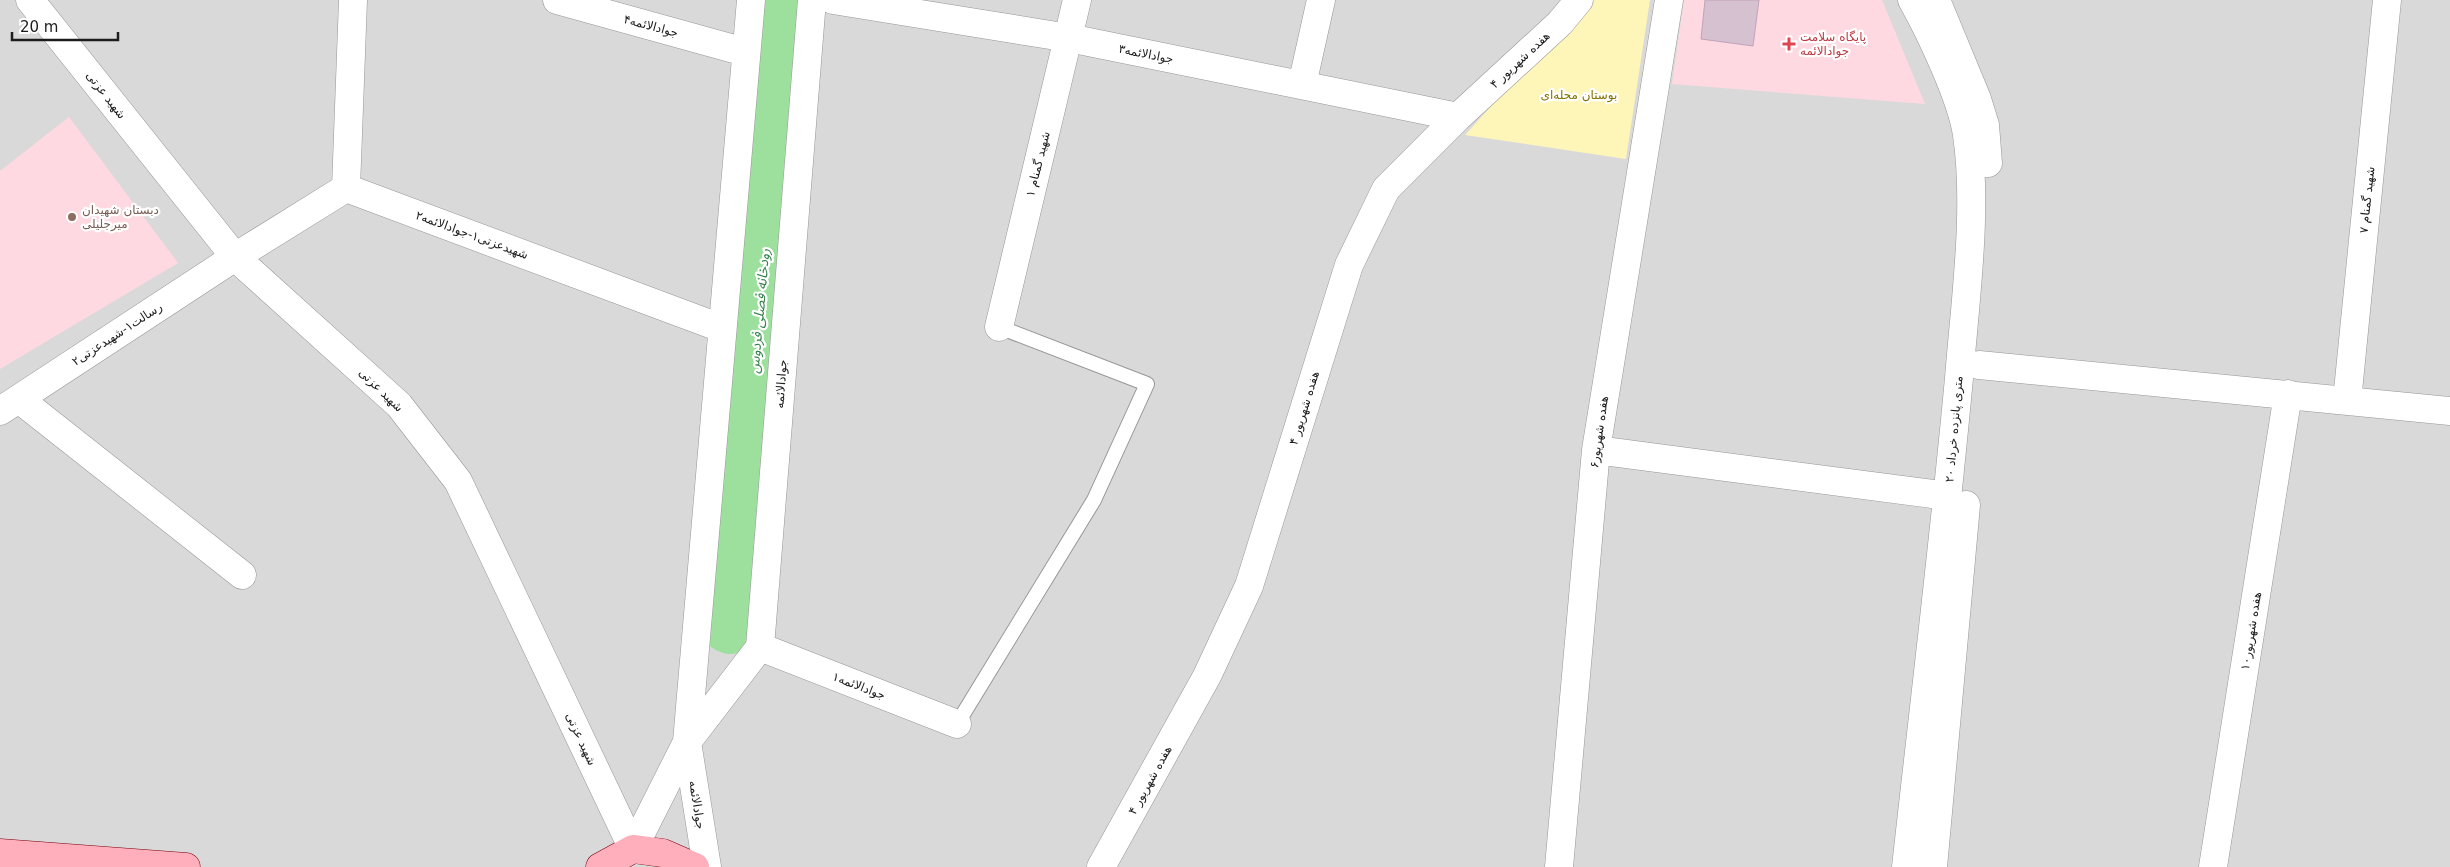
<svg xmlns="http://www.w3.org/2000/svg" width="2450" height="867" viewBox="0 0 2450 867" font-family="'DejaVu Sans','Noto Sans Arabic',sans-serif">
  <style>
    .residential { fill: #dad9da }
    .education { fill: #ffd9e1 }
    .park { fill: #fef5b9 }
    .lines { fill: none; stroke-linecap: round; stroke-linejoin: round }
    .river { stroke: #9de09e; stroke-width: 64 }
    .building { fill: #d6c1d1; stroke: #c1a2ba }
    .lane-casing { stroke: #969696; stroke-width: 16 }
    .street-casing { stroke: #969696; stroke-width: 29 }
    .secondary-casing { stroke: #76000c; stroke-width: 29 }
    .lane { stroke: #fff; stroke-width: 14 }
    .street { stroke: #fff; stroke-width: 28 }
    .secondary { stroke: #ffafbb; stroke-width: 28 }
    .health-dot { fill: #e0444e; stroke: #fff; stroke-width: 2 }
    .education-dot { fill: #8d6e63; stroke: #fff; stroke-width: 2 }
    .labels { text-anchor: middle; stroke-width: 4.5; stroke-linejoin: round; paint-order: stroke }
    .street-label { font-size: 12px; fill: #1c1c1c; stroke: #fff }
    .health-label { font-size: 12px; fill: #be3a42; stroke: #fff; text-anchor: start }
    .park-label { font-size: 12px; fill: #827202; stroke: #fff }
    .education-label { font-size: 12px; fill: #785e54; stroke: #fff; text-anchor: start }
    .water-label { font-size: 14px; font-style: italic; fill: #33824a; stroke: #fff }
  </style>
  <rect width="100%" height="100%" fill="#efe1e8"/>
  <path class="residential" d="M0 0H2450V867H0Z"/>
  <path class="education" d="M1684 0H1882L1925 104 1672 84Z
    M69 117 178 263 0 369V171Z"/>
  <path class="park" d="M1587 0H1650L1626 159 1465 135Z"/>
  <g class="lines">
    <path class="river" d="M731 622 786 0"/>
  </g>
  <path class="building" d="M1705 0H1759L1753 46 1701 39Z"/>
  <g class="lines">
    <g class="lane-casing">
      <path id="lane" d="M957 724 1094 500 1147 384 999 327"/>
    </g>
    <g class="street-casing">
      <path id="street" d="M30 0 235 257 399 405 458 481 633 849
        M557 0 745 52
        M833 0 1069 38 1458 117
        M1936 0 1977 99 1985 125 1988 163
        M1302 85 1321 0
        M346 188 353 0
        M999 327 1077 0
        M1979 365 2450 411
        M19 399 242 575
        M2347 401 2387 0
        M0 411 235 257 346 188 721 328
        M1596 450 1948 496
        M760 647 957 724
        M633 849 687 742 760 647 812 0
        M707 867 687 742 751 0
        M1101 867 1207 676 1249 586 1349 265 1386 189 1458 117 1560 23 1579 0
        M1559 867 1596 450 1669 0
        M1906 867C1924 704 1944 541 1959 378 1965 302 1978 210 1967 135 1962 99 1930 32 1912 0
        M1933 867 1966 505
        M2213 867 2288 394"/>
    </g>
    <g class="secondary-casing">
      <path id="secondary" d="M0 853 186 867
        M600 867 633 849 663 853 695 867"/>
    </g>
    <use href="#lane" class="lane"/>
    <use href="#street" class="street"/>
    <use href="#secondary" class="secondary"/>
  </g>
  <path class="health-dot" d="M1786.5 36.5h5v5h5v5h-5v5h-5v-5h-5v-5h5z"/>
  <circle class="education-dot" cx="72" cy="217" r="5"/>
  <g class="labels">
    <g class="street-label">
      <text transform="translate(651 26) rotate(15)" y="4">جوادالائمه۴</text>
      <text transform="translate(1146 54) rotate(11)" y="4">جوادالائمه۳</text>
      <text transform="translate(1520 60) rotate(-43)" y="4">هفده شهریور ۴</text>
      <text transform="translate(106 95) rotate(52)" y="4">شهید عزتی</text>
      <text transform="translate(1038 164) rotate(-76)" y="4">شهید گمنام ۱</text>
      <text transform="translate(2367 200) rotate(-84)" y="4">شهید گمنام ۷</text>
      <text transform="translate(472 235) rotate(20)" y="4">شهیدعزتی۱-جوادالائمه۲</text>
      <text transform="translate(117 334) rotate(-33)" y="4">رسالت۱-شهیدعزتی۲</text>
      <text transform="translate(781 384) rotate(-86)" y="4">جوادالائمه</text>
      <text transform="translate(381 390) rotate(44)" y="4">شهید عزتی</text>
      <text transform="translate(1304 408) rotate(-73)" y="4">هفده شهریور ۴</text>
      <text transform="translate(1954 429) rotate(-85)" y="4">۲۰ متری پانزده خرداد</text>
      <text transform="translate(1599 432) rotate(-82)" y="4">هفده شهریور۶</text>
      <text transform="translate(2251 631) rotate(-81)" y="4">هفده شهریور۱۰</text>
      <text transform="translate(859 686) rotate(21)" y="4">جوادالائمه۱</text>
      <text transform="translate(581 739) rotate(65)" y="4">شهید عزتی</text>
      <text transform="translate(1150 780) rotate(-61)" y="4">هفده شهریور ۴</text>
      <text transform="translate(697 805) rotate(81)" y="4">جوادالائمه</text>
    </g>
    <g class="health-label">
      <text x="1800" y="41">پایگاه سلامت<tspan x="1800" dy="14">جوادالائمه</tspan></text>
    </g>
    <g class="park-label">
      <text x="1579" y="99">بوستان محله‌ای</text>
    </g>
    <g class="education-label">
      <text x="82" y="214">دبستان شهیدان<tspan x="82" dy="14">میرجلیلی</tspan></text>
    </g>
    <g class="water-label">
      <text transform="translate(759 311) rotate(-85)" y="5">رودخانه فصلی فردوس</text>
    </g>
  </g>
  <path d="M12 32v8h106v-8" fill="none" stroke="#1c1c1c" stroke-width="2.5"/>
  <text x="20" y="32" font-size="15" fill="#1c1c1c" stroke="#ffffff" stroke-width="4" paint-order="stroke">20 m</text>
</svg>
